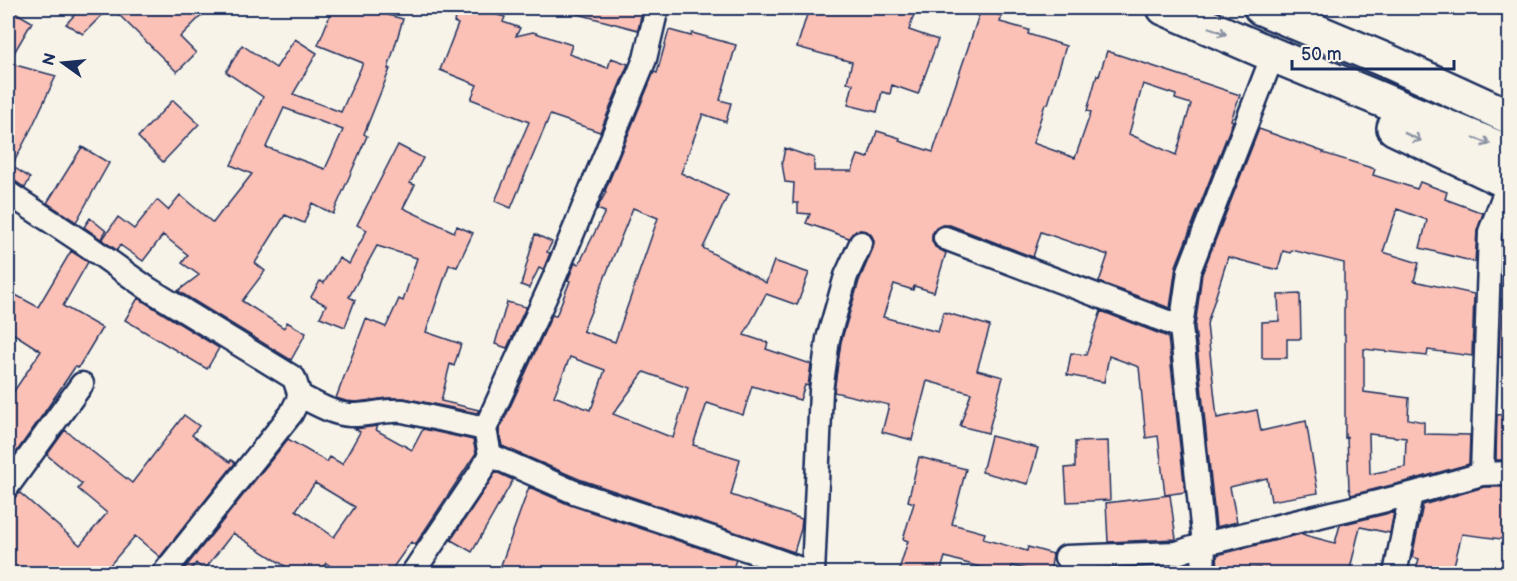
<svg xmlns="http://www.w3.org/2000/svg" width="1517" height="581" viewBox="0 0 1517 581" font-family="'Balsamiq Sans',sans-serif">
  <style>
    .building { fill: #fbc0b6; stroke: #1b2f5e; stroke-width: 1.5; fill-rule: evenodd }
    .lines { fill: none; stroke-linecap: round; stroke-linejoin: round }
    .street-casing { stroke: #1b2f5e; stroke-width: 27 }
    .primary-casing { stroke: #1b2f5e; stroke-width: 38 }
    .street { stroke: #f7f3e8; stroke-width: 22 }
    .primary { stroke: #f7f3e8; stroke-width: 33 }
    .oneway { stroke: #8991a3 }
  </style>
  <rect width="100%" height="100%" fill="#f7f3e8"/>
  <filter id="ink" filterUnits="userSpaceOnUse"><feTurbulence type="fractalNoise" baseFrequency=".0167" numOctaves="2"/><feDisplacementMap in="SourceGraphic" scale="12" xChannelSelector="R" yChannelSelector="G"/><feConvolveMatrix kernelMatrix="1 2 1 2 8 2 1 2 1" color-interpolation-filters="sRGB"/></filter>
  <g filter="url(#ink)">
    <path class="building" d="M8 8 32 22 8 63 56 76 32 127 12 166 30 178 25 188 15 181 8 180Z
      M81 8H109L83 34 66 24Z
      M112 8H209L180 37 196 53 177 72Z
      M333 8H386L384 14 403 19 388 69H390L364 134 367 136 333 214 312 203 304 223 285 215 255 263 265 271 242 301 284 328 287 322 306 333 291 360 178 291 199 275 182 263 188 255 163 235 143 261 120 245 117 250 102 240 118 217 134 229 157 200 168 210 180 195 213 223 225 207H226L252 174 231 165 263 97 226 72 242 45 276 68 295 39 317 53 293 94 341 112 363 63 318 45ZM284 108 343 130 325 169 266 147Z
      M458 8H472L505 17 503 22 520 28 516 36 533 32 572 45 569 54 608 68 611 58 628 64 600 132 550 115 511 208 495 201 529 122 471 99 477 85 440 70 458 24 454 22Z
      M575 8H627L642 11 638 30 574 13Z
      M809 8H916L909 30 938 40 918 94 892 85 890 94 882 92 877 112 848 105 853 84 847 82 852 62 797 47Z
      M981 9 1002 16 1000 22 1029 30 1028 34 1066 46 1048 104H1045L1033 143 1075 158 1091 112 1087 111 1097 75 1099 76 1107 51 1240 95 1231 120 1233 121 1176 266 1170 308 1099 282 1108 255 1041 232 1033 257 950 225H942L936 228 932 234V241L935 247 946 253 934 292 914 286 913 290 894 284 883 317 938 332 944 312 990 326 977 370 1003 377 988 433 960 426 971 393 927 381 912 440 882 432 889 405 834 392 841 342 859 281 873 248 874 241 872 236 867 231 860 230 854 232 849 238 806 223 810 214 798 213V203H793L794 183 785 182 782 163 785 148 814 158V171H852L858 155 868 158 877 131 900 138 899 141 933 152ZM1143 84 1176 95 1175 99 1191 104 1176 155 1129 134Z
      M669 30 691 36 692 33 736 45 720 100 731 103 726 122 703 114 681 173 728 195 703 248 766 283 774 261 809 273 797 305 766 294 744 335 768 343 766 349 811 364 808 386 805 385 800 400 752 386 743 415 707 403 693 445 740 459 731 495 802 519 801 529 794 552 579 479 502 446 499 431 552 315 556 316 570 281 568 280 575 263 579 264 605 212 597 209 606 192 605 191 654 72 657 73ZM633 208 658 218 615 342 583 331ZM570 357 605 370 592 407H591L590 410 554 396ZM644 372 688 388 673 438 613 414Z
      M173 100 199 124 163 162 138 137Z
      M1259 129 1324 152 1323 153 1375 169 1373 175 1417 189 1420 182 1447 192 1445 199 1483 213 1477 231 1475 262 1420 248 1427 220 1397 209 1383 252 1419 263 1414 281 1474 294 1472 356 1428 350 1427 356 1364 349V392L1409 398 1408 419 1424 422V434L1470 435 1469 464 1408 481 1351 495 1349 488 1347 437 1345 438V334H1344V263L1292 250 1290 253 1283 251 1278 270 1228 257 1207 324 1217 418 1257 410 1261 431 1306 421 1318 493 1271 501 1267 478 1230 487 1237 522 1216 527 1195 327 1202 274ZM1369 434 1406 438 1405 467 1370 474Z
      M398 145 423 158 410 183 415 185 403 208 454 232 457 226 473 233 457 267 449 265 426 332 461 344 454 366 450 364 441 401 479 410 477 413 404 398H388L356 402 346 401 336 398 366 319 386 327 399 299 403 301 417 258 377 246 349 297 355 300 345 327 320 317 326 305 311 297 320 281 324 283 339 258 349 264 367 230 357 225Z
      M82 147 109 163 76 222 47 203Z
      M90 218 106 231 101 239 84 227Z
      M535 234 552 242 547 252 550 253 543 270 539 268 529 288 521 285Z
      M1503 249 1509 251V271L1502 269Z
      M71 251 88 262 63 306 102 328 78 368 75 367 44 413 8 464V400L41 351 8 330V291L38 307Z
      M1300 294 1301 339H1287V358H1262V322L1279 321 1278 295Z
      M138 298 219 348 207 369 125 320Z
      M1501 299 1509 301V358L1499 357Z
      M507 302 526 307 507 348 495 344Z
      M1101 311 1168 337 1185 492 1165 495 1158 436 1146 438 1139 367 1109 356 1104 382 1067 375 1071 353 1086 355Z
      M1509 414V460H1496L1497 415Z
      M184 415 199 426 192 435 230 462 231 460 235 463 160 557 135 536 103 573H8V499L14 498 20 493 80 545 107 513 78 489 82 484 47 455 65 430 132 483Z
      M378 426 376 430 412 450 423 429 473 440 476 453 415 545 411 542 389 573H341L326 563 319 573H296L233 533 204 570 196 563 188 573H181L288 439 327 462 330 457 342 464 360 432 355 429ZM315 483 355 507 334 537 296 510Z
      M991 436 1038 448 1028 484 982 472Z
      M1108 441 1110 500 1067 502 1065 468 1075 467V442Z
      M919 457 966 469 952 524 985 533 983 539 1027 551 1028 547 1053 554 1050 573H1042L1012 566 1010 573H982L983 568 945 557 940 573H898L908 541 903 539 914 503 908 501Z
      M496 472 513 480 472 552 451 540Z
      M529 487 570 505 736 560 731 573H500L502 569 500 568Z
      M1484 487H1509V540L1462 534 1452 573H1415L1419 559 1412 557 1423 505Z
      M1170 495 1176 539 1108 542 1106 503Z
      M1394 512 1390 533 1360 527 1349 573H1259L1260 568 1218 570 1217 555 1301 534 1335 543 1340 525Z"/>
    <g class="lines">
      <g class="street-casing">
        <path id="street" d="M8 193 88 246 147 288 294 378 300 396 291 414 163 574
          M945 238 1181 327
          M300 396C315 403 332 414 350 415 368 416 385 409 403 411L485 429
          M490 455 574 492 748 550 812 573
          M1482 474 1490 232 1509 182
          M8 486 82 384
          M1066 557 1177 553 1204 544 1411 494 1482 474 1510 473
          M412 574 482 470 490 455 485 429 555 276 645 59 657 8
          M813 574 821 391 828 339 846 276 861 243
          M1203 574 1204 544 1181 327 1189 271 1273 55
          M1395 574 1411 494"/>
      </g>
      <g class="primary-casing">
        <path id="primary" d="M1164 8 1273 55 1510 153
          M1261 8 1392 63 1510 117
          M1394 128 1510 183"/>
      </g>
      <use href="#street" class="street"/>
      <use href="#primary" class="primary"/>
    </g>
    <defs><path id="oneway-shaft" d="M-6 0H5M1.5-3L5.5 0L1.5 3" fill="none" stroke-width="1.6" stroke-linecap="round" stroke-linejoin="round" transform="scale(1.5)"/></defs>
    <g class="oneway">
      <use href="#oneway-shaft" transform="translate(1218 31) rotate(23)"/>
      <use href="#oneway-shaft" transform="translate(1413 137) rotate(26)"/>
      <use href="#oneway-shaft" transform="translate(1482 141) rotate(22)"/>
    </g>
  </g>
  <rect width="1517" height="581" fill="none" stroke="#f7f3e8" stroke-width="30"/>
  <rect x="15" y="15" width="1487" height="551" fill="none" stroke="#1b2f5e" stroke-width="2" filter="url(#ink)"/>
  <g transform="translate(63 63) rotate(285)" stroke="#f7f3e8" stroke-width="4.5" paint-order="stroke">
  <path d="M0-4.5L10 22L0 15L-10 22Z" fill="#1b2f5e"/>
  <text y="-9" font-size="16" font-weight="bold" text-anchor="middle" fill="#1b2f5e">N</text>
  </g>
  <path d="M1292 60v9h162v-9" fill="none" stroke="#1b2f5e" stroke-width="3"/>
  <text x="1301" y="60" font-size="18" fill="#1b2f5e" stroke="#f7f3e8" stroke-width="4.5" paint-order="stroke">50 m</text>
</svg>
